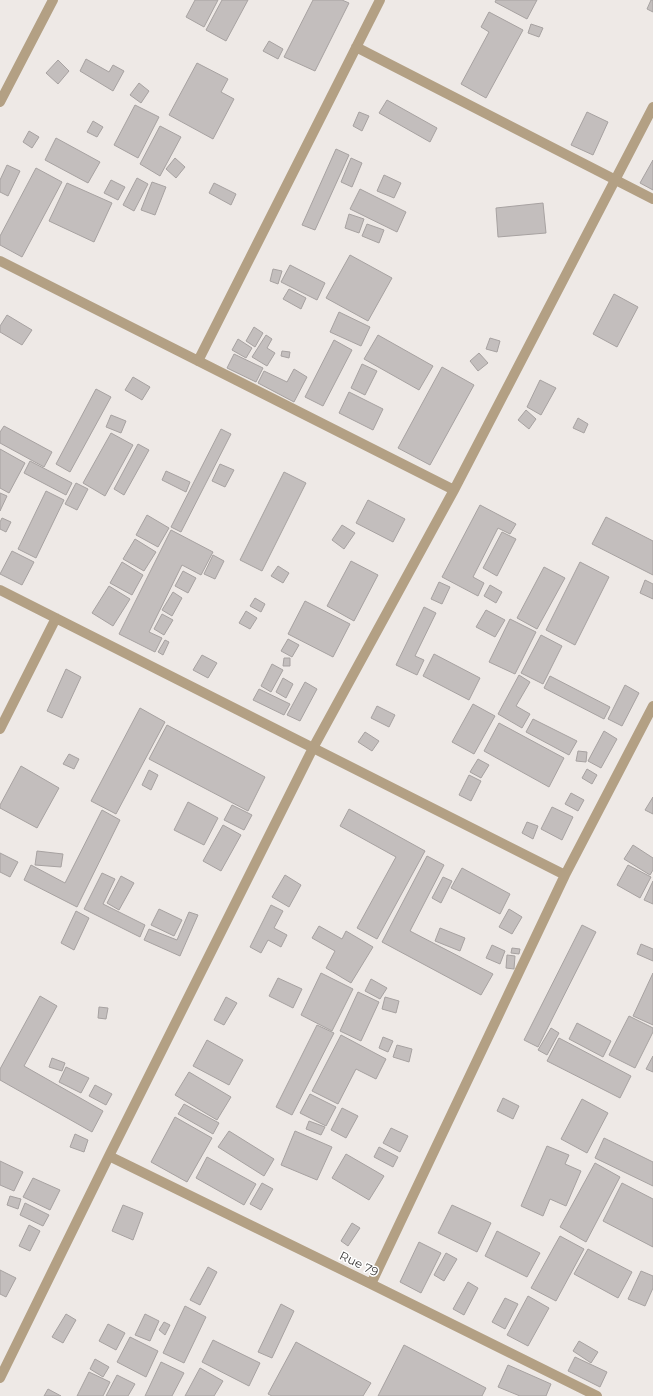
<svg xmlns="http://www.w3.org/2000/svg" width="653" height="1396" viewBox="0 0 653 1396" font-family="Montserrat,sans-serif">
  <style>
    .building { fill: #c3bebd; stroke: #a7a2a1 }
    .lines { fill: none; stroke-linecap: round; stroke-linejoin: round }
    .minor { stroke: #b3a084; stroke-width: 10 }
    .labels { text-anchor: middle; stroke-width: 3; stroke-linejoin: round; paint-order: stroke }
    .street-label { font-size: 12px; fill: #3e3c3b; stroke: #fff }
  </style>
  <rect width="100%" height="100%" fill="#eee9e6"/>
  <path class="building" d="M195 0H218L204 27 186 17Z
    M222 0H248L226 41 206 30Z
    M313 0H342L349 3 315 71 284 57Z
    M496 0H537L527 19 495 2Z
    M651 0H653V12L647 9Z
    M489 12 523 30 486 98 461 84 489 32 481 27Z
    M531 24 543 28 539 37 528 33Z
    M269 41 283 49 278 59 263 51Z
    M86 59 109 72 113 65 124 71 113 91 80 71Z
    M58 60 69 71 58 84 46 73Z
    M197 63 228 79 221 92 234 99 213 139 169 115Z
    M139 83 149 91 141 103 130 95Z
    M387 100 437 128 430 142 379 113Z
    M135 105 159 117 138 158 114 145Z
    M359 112 369 116 362 131 353 126Z
    M587 112 608 122 593 155 571 145Z
    M93 121 103 127 97 137 87 132Z
    M160 126 181 137 160 176 140 164Z
    M29 131 39 137 32 148 23 142Z
    M56 138 100 162 88 183 45 160Z
    M336 149 349 155 315 230 302 225Z
    M175 158 185 167 176 178 166 169Z
    M351 158 362 163 352 187 341 182Z
    M653 160V190L640 183Z
    M7 165 20 171 8 196 0 192V180Z
    M36 168 62 182 22 257 0 245V236Z
    M384 175 401 183 394 198 377 191Z
    M137 178 148 184 134 211 123 205Z
    M111 180 125 187 118 200 104 193Z
    M152 182 166 187 155 215 141 210Z
    M67 183 112 203 94 242 49 221Z
    M214 183 236 194 231 205 209 193Z
    M360 189 406 212 397 232 350 209Z
    M543 203 546 233 498 237 496 208Z
    M349 214 364 219 359 233 345 228Z
    M367 224 384 230 379 243 362 236Z
    M350 255 392 278 368 321 326 298Z
    M290 265 325 283 317 300 281 282Z
    M273 269 282 271 278 284 270 281Z
    M289 289 306 298 301 309 283 299Z
    M614 294 638 307 617 347 593 334Z
    M339 312 370 327 361 346 330 332Z
    M7 315 32 330 22 345 0 332V326Z
    M254 327 263 333 255 347 246 341Z
    M266 335 272 339 267 348 275 353 267 366 252 357Z
    M378 335 433 366 419 390 364 359Z
    M490 338 500 341 497 352 486 349Z
    M238 339 252 348 246 358 232 350Z
    M334 340 352 350 323 406 305 397Z
    M282 351 290 352 289 358 281 356Z
    M479 353 488 363 478 371 470 361Z
    M234 354 263 368 256 382 227 368Z
    M362 364 377 371 365 395 351 388Z
    M442 367 474 385 430 465 398 448Z
    M294 369 307 377 294 402 258 383 264 371 287 382Z
    M133 377 150 387 142 400 125 390Z
    M540 380 556 388 541 415 527 407Z
    M96 389 111 397 70 472 56 464Z
    M349 392 383 409 373 430 339 413Z
    M526 410 536 419 529 429 518 420Z
    M111 415 126 421 121 433 106 427Z
    M578 418 588 424 584 433 573 428Z
    M4 426 52 452 44 467 0 443V432Z
    M221 429 231 434 181 532 171 527Z
    M111 433 133 445 105 496 83 483Z
    M138 444 149 450 124 495 114 489Z
    M0 449 25 463 9 493 0 488Z
    M30 461 72 483 66 495 24 473Z
    M220 464 234 470 225 487 212 481Z
    M166 471 190 482 186 492 162 480Z
    M284 472 306 483 262 571 240 560Z
    M76 483 88 489 77 510 65 504Z
    M46 491 64 500 36 558 18 549Z
    M0 493 7 496 0 511Z
    M368 500 405 519 393 542 356 523Z
    M480 505 516 524 510 534 498 528 473 577 484 583 478 596 442 577Z
    M147 515 169 528 158 547 136 535Z
    M606 517 653 541V575L592 544Z
    M2 518 11 522 6 532 0 529V522Z
    M342 525 355 533 344 549 332 540Z
    M171 530 213 552 201 575 182 565 149 632 162 638 155 652 119 634Z
    M502 532 516 539 497 576 483 568Z
    M135 539 156 552 144 571 123 559Z
    M12 551 34 562 22 585 0 574Z
    M213 555 224 561 215 579 204 574Z
    M351 561 378 575 354 621 327 606Z
    M122 562 143 575 132 595 110 583Z
    M580 562 609 577 575 645 546 630Z
    M278 566 289 573 283 583 271 576Z
    M544 567 565 578 537 629 517 618Z
    M183 571 196 578 188 593 175 586Z
    M645 580 653 584V599L640 593Z
    M439 582 450 587 442 604 431 599Z
    M490 585 502 592 496 603 484 596Z
    M109 586 130 599 113 626 92 613Z
    M173 592 182 598 172 616 162 610Z
    M255 598 265 604 261 612 250 606Z
    M305 601 350 624 333 657 288 634Z
    M424 607 436 613 415 656 424 660 417 675 396 665Z
    M486 610 505 620 495 637 476 627Z
    M246 611 257 618 250 629 239 623Z
    M162 614 173 620 164 635 154 629Z
    M510 619 536 632 515 674 489 662Z
    M541 635 562 646 543 684 521 673Z
    M288 639 299 645 292 657 281 651Z
    M165 640 169 642 163 655 158 652Z
    M434 654 480 678 469 700 423 676Z
    M202 655 217 663 208 678 193 670Z
    M284 658H290V666H283Z
    M272 664 283 670 271 692 261 686Z
    M66 669 81 677 62 718 47 711Z
    M519 675 530 682 516 706 530 714 522 728 498 714Z
    M550 676 610 707 604 719 544 688Z
    M283 678 293 684 286 698 276 692Z
    M305 682 317 689 300 721 287 715Z
    M625 685 639 693 622 726 608 719Z
    M259 689 290 704 284 715 253 700Z
    M473 704 495 716 474 754 452 742Z
    M377 706 395 715 389 727 371 718Z
    M140 708 165 722 116 814 91 801Z
    M533 719 577 741 569 755 526 732Z
    M499 723 564 758 549 787 484 751Z
    M167 725 265 777 248 811 149 759Z
    M604 731 617 739 601 768 588 761Z
    M365 732 379 741 372 751 358 742Z
    M578 751 587 752 586 762 576 761Z
    M69 754 79 759 74 769 63 764Z
    M478 759 489 765 481 778 470 772Z
    M21 766 59 788 37 828 0 808V805Z
    M587 769 597 775 592 784 582 778Z
    M149 770 158 775 151 790 142 785Z
    M469 775 481 781 471 801 459 795Z
    M571 793 584 800 578 811 565 804Z
    M653 797V814L645 810Z
    M188 802 218 818 204 845 174 830Z
    M232 805 252 815 244 830 224 820Z
    M552 807 573 817 562 840 541 829Z
    M349 809 425 851 377 939 357 928 396 857 340 826Z
    M102 810 120 820 77 907 24 880 31 865 65 883Z
    M527 822 538 826 533 839 522 833Z
    M223 825 241 835 221 871 203 861Z
    M633 845 653 858V870L650 875 624 859Z
    M37 851 63 854 61 867 35 865Z
    M0 853 18 862 10 877 0 872Z
    M427 856 444 865 410 931 493 974 481 995 382 942Z
    M628 865 651 877 640 898 617 885Z
    M462 868 510 894 500 914 451 888Z
    M102 873 115 879 103 904 145 925 140 937 84 909Z
    M285 875 301 885 289 907 272 897Z
    M121 876 134 883 119 910 107 903Z
    M443 877 452 881 441 903 432 898Z
    M653 881V904L644 900Z
    M271 905 283 911 274 928 287 935 281 947 268 940 261 953 250 947Z
    M159 909 182 920 174 936 151 925Z
    M509 909 522 917 512 934 499 927Z
    M76 911 89 918 74 950 61 943Z
    M189 912 198 915 180 956 144 940 149 929 177 940Z
    M582 925 596 932 538 1047 524 1040Z
    M319 926 342 939 346 931 373 947 351 983 326 968 335 951 312 938Z
    M440 928 465 938 460 951 435 941Z
    M641 944 653 949V961L637 954Z
    M492 945 505 951 500 964 486 958Z
    M512 948 520 949 519 954 511 953Z
    M507 955 515 956 514 969 506 968Z
    M321 973 353 989 332 1031 301 1015Z
    M653 973V1025L633 1016Z
    M278 978 302 989 293 1008 269 996Z
    M371 979 387 988 380 999 365 991Z
    M358 992 379 1002 361 1041 340 1031Z
    M40 996 57 1006 24 1066 103 1111 92 1132 0 1080V1069Z
    M226 997 237 1003 224 1025 214 1020Z
    M385 997 399 1001 396 1013 382 1009Z
    M99 1007 108 1008 106 1019 98 1018Z
    M629 1016 653 1028V1032L635 1068 609 1055Z
    M577 1023 611 1041 603 1057 569 1039Z
    M317 1025 334 1033 292 1115 276 1107Z
    M551 1028 559 1033 547 1055 538 1050Z
    M341 1035 386 1059 376 1079 356 1069 338 1104 312 1091Z
    M383 1037 393 1041 388 1052 379 1048Z
    M559 1038 631 1076 620 1098 547 1061Z
    M207 1040 243 1060 229 1085 193 1066Z
    M397 1045 412 1049 409 1062 393 1057Z
    M653 1056V1072L646 1069Z
    M52 1058 65 1063 62 1071 49 1067Z
    M66 1067 89 1078 81 1093 59 1082Z
    M189 1072 231 1097 217 1120 175 1095Z
    M95 1085 112 1094 106 1105 89 1096Z
    M310 1094 336 1107 326 1126 300 1113Z
    M503 1098 519 1106 513 1119 497 1111Z
    M582 1099 608 1113 587 1153 561 1139Z
    M184 1104 219 1123 213 1134 178 1114Z
    M342 1108 358 1116 346 1138 331 1130Z
    M175 1117 212 1138 187 1182 151 1162Z
    M309 1121 325 1127 321 1135 306 1129Z
    M391 1128 408 1136 400 1152 383 1143Z
    M229 1131 274 1159 264 1176 218 1147Z
    M295 1131 332 1147 317 1180 281 1165Z
    M75 1134 88 1140 84 1152 70 1147Z
    M604 1138 653 1162V1186L595 1158Z
    M547 1146 569 1155 565 1164 581 1171 566 1206 550 1199 543 1216 521 1206Z
    M379 1147 398 1157 393 1167 374 1157Z
    M346 1154 384 1176 369 1200 332 1178Z
    M207 1157 256 1184 244 1205 196 1178Z
    M0 1161 23 1172 14 1191 0 1185Z
    M595 1163 620 1177 586 1242 560 1227Z
    M33 1178 60 1190 50 1210 23 1197Z
    M262 1183 273 1189 261 1210 250 1204Z
    M622 1183 653 1199V1247L603 1221Z
    M10 1196 21 1199 18 1209 7 1205Z
    M25 1203 49 1215 43 1226 20 1215Z
    M123 1205 143 1213 133 1240 112 1231Z
    M452 1205 491 1223 477 1252 438 1233Z
    M352 1223 360 1228 348 1246 341 1241Z
    M29 1225 40 1231 30 1251 19 1246Z
    M497 1231 540 1253 527 1277 485 1256Z
    M560 1236 584 1249 556 1301 531 1288Z
    M419 1242 441 1253 421 1293 400 1282Z
    M588 1249 632 1272 618 1298 574 1274Z
    M446 1253 457 1259 444 1281 434 1275Z
    M208 1267 217 1272 200 1305 190 1300Z
    M0 1270 16 1278 6 1297 0 1294Z
    M641 1271 653 1276V1288L645 1306 628 1299Z
    M468 1282 478 1288 464 1315 453 1309Z
    M528 1296 549 1308 528 1346 507 1335Z
    M505 1298 518 1304 505 1329 492 1322Z
    M281 1304 294 1311 272 1358 258 1352Z
    M185 1306 206 1317 184 1363 163 1353Z
    M66 1314 76 1320 63 1343 52 1337Z
    M145 1314 159 1321 150 1341 135 1335Z
    M164 1322 170 1325 165 1335 159 1330Z
    M108 1324 125 1333 116 1350 99 1341Z
    M130 1337 158 1351 146 1377 117 1362Z
    M213 1340 260 1363 249 1386 202 1362Z
    M579 1341 598 1352 591 1363 573 1351Z
    M296 1342 371 1383 363 1396H272L268 1394Z
    M404 1345 486 1388 482 1396H378Z
    M575 1357 607 1372 600 1387 568 1371Z
    M95 1359 109 1367 103 1377 90 1369Z
    M161 1362 184 1373 172 1396H145Z
    M508 1365 551 1384 546 1396H520L498 1387Z
    M200 1368 223 1381 214 1396H185Z
    M89 1372 110 1382 103 1396H77Z
    M117 1375 135 1384 128 1396H106Z
    M48 1389 61 1396H44Z"/>
  <g class="lines">
    <path class="minor" d="M356 47 653 199
      M0 102 53 0
      M0 261 454 490
      M198 361 380 0
      M0 590 565 875
      M0 729 56 618
      M109 1156 371 1284 597 1396
      M371 1284 565 875 653 706
      M0 1378 109 1156 313 748 454 490 653 107"/>
  </g>
  <g class="labels">
    <g class="street-label">
      <text transform="translate(359 1264) rotate(26)" y="4">Rue 79</text>
    </g>
  </g>
</svg>
